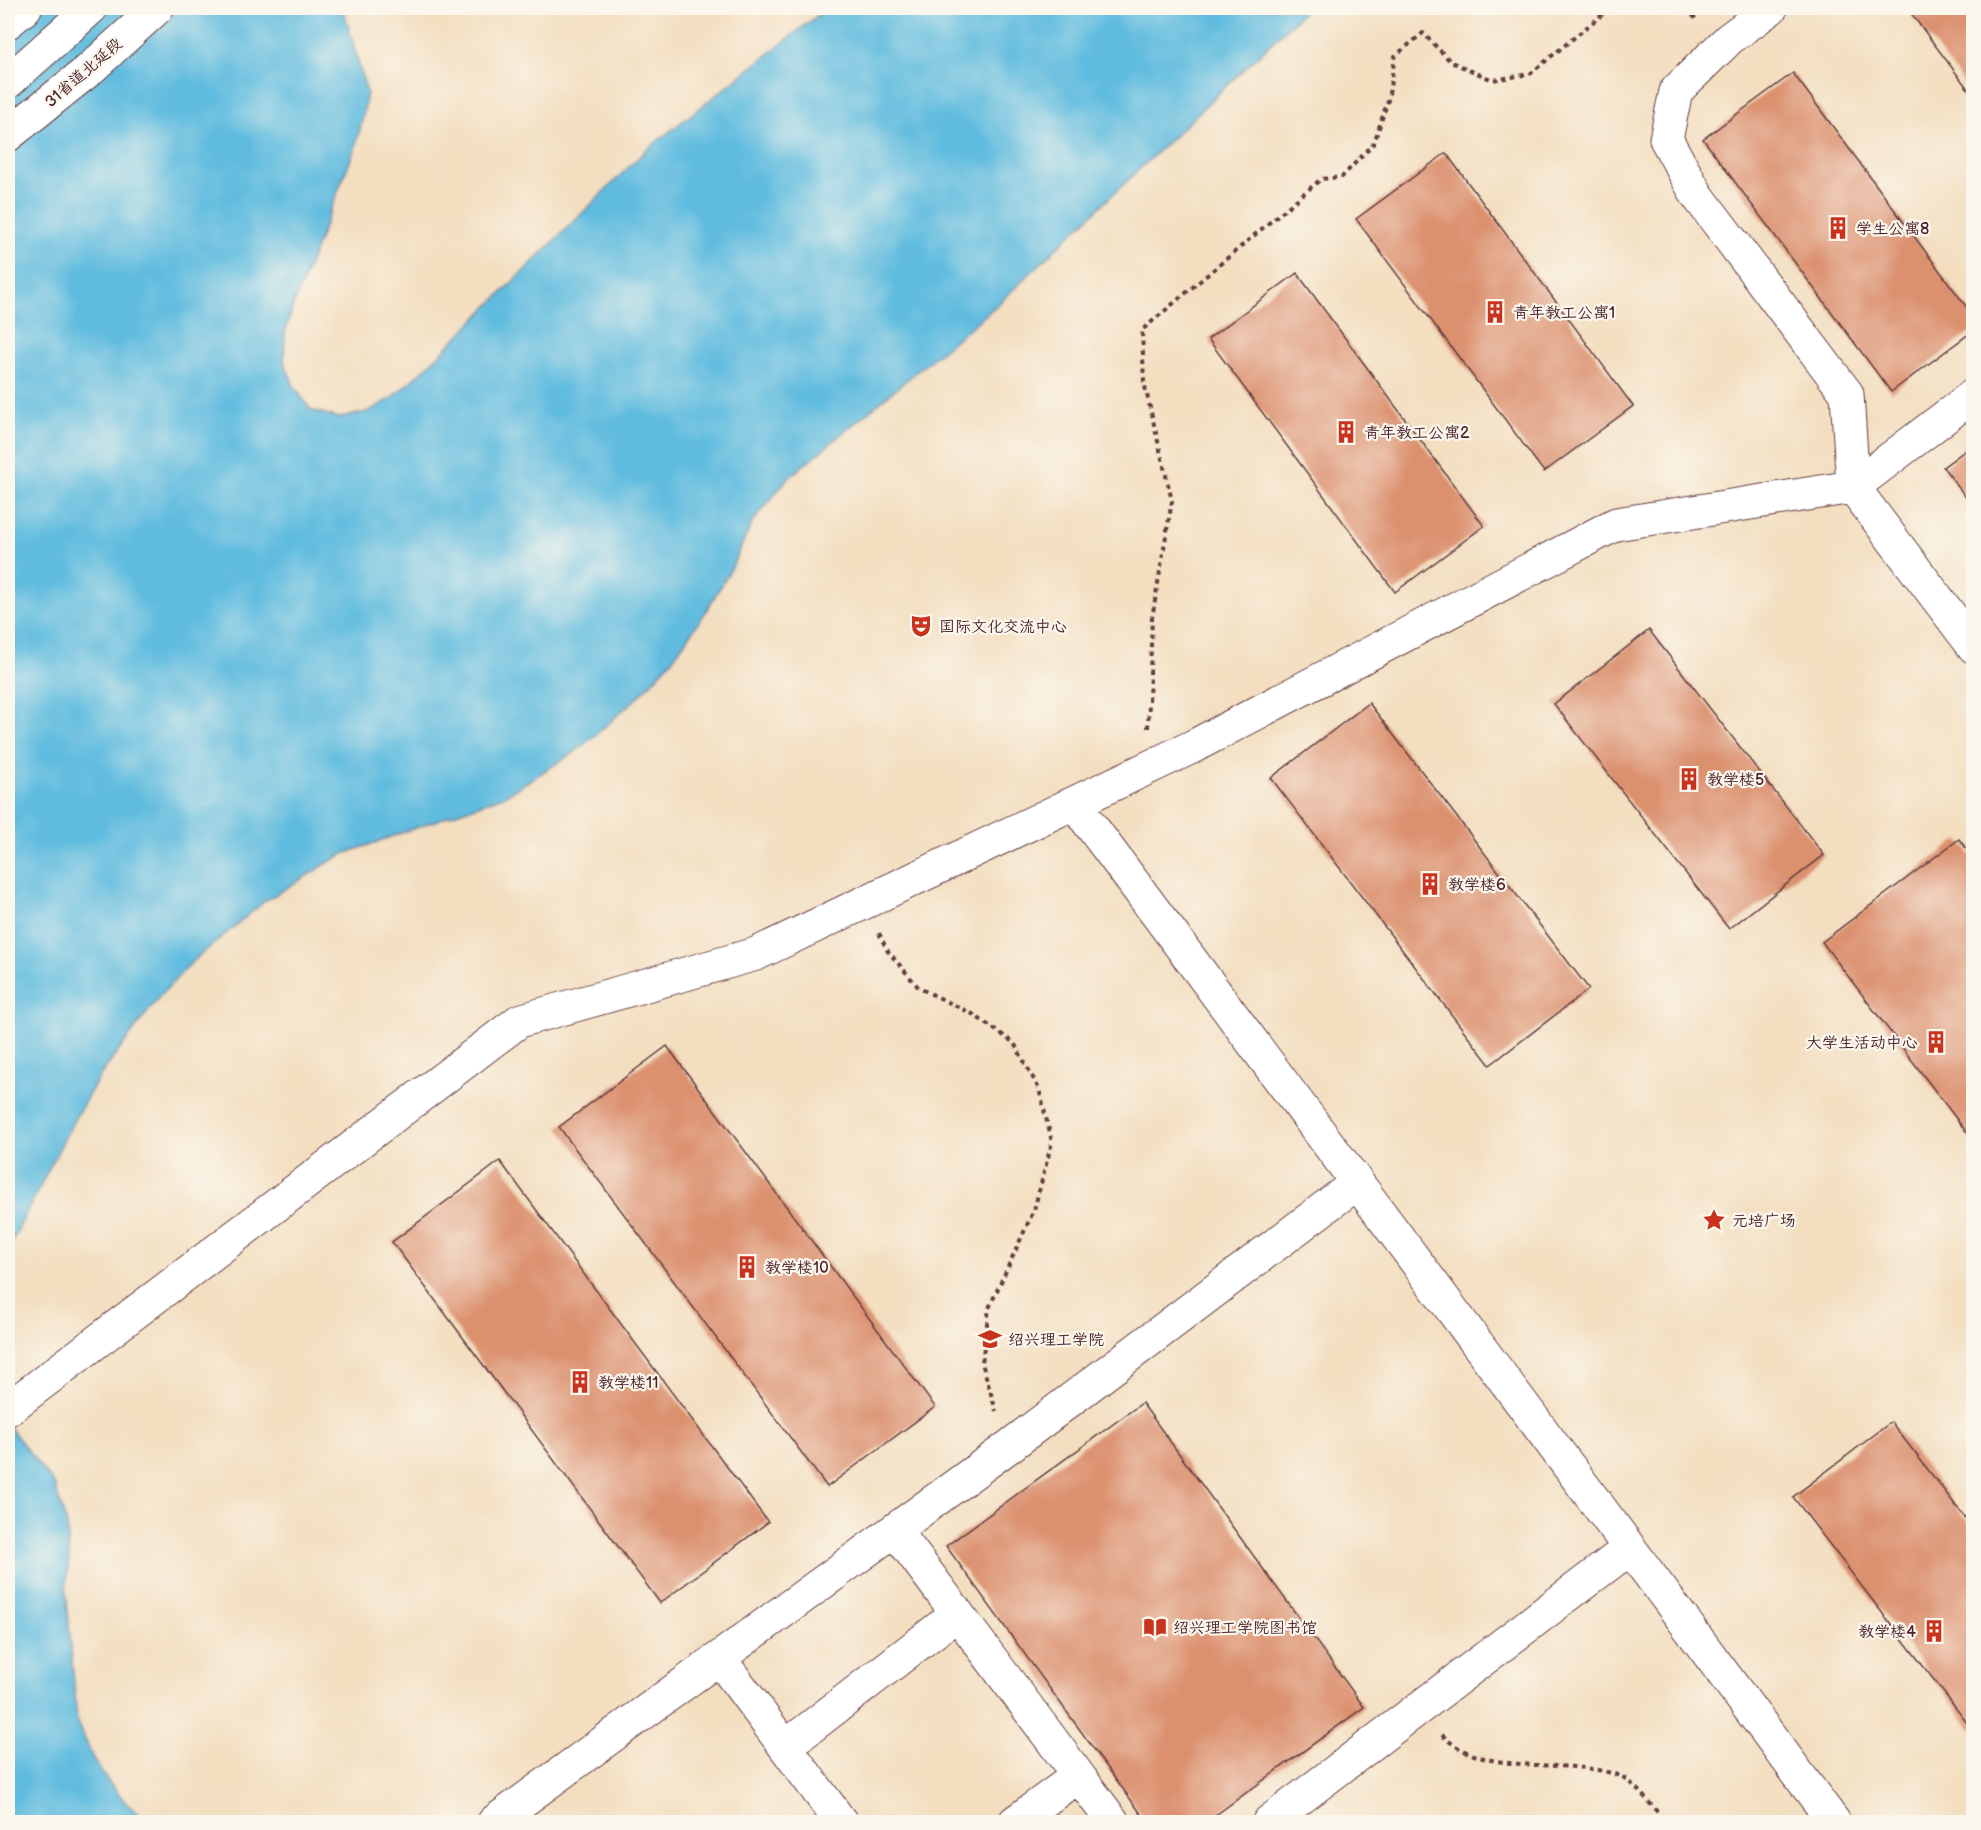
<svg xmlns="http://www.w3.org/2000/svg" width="1981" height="1830" viewBox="0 0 1981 1830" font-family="'Balsamiq Sans','LXGW WenKai TC',sans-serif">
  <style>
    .water { fill: #61bcdf; stroke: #566e85; stroke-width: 1.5 }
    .building { fill: #db906e }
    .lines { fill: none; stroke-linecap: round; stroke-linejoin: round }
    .minor-casing { stroke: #633c41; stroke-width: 35 }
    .major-casing { stroke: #633c41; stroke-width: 35 }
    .highway-casing { stroke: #633c41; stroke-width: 35 }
    .path { stroke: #633c41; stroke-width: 4; stroke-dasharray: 4.5 4.5; stroke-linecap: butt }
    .minor { stroke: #fff; stroke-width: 33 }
    .major { stroke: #fff; stroke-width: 33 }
    .highway { stroke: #fff; stroke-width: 33 }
    .labels { text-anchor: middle; stroke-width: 4.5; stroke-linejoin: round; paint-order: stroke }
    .street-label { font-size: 16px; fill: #4a1f2b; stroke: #fbf7ec }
    .poi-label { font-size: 16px; fill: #4a1f2b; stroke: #fbf7ec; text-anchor: start }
  </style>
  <rect width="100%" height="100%" fill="#fbf7ec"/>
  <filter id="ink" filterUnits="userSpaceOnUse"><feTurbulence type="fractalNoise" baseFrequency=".0167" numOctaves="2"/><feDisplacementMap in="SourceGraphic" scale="12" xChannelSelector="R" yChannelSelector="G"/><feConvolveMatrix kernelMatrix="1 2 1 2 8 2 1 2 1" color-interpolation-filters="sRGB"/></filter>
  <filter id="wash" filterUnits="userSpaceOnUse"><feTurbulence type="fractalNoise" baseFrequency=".008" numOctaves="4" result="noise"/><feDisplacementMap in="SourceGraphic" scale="24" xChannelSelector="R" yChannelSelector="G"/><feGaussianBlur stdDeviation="1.35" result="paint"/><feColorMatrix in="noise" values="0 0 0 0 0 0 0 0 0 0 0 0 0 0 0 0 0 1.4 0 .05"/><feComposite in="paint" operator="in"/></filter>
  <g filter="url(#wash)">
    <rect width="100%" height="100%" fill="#f3dec0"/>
    <path class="water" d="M8 8H343L367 93 362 121 355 148 293 306 285 333 284 362 295 388 311 410 339 418 367 412 391 399 431 363 646 150 827 8H1308L996 306 787 479 752 523 731 569 703 616 672 660 641 694 607 725 575 752 506 795 341 855 265 901 192 962 158 998 100 1076 75 1118 8 1249Z
      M8 1425 54 1484 67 1525 69 1558 66 1589 77 1720 94 1761 107 1780 127 1804 148 1822H8Z"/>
    <g id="blocks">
      <path class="building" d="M1907 8H1974V97Z
        M1793 73 1974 317V330L1891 392 1703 139Z
        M1446 153 1633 406 1544 472 1356 219Z
        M1297 273 1484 526 1395 592 1208 339Z
        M1974 444V508L1943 467Z
        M1649 630 1824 855 1729 929 1554 704Z
        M1369 703 1589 989 1490 1065 1271 778Z
        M1959 839 1974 859V1142L1822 942Z
        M667 1046 935 1407 827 1487 559 1127Z
        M500 1161 768 1522 660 1603 392 1242Z
        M1142 1403 1364 1707 1206 1822H1147L946 1546Z
        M1891 1422 1974 1529V1732L1793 1497Z"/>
    </g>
  </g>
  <g filter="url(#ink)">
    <use href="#blocks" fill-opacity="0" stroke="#633c41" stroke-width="1.5"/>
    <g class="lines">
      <g class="minor-casing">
        <path id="minor" d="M1771 8 1729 39 1676 91 1666 139 1697 195 1847 394 1853 487
          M1853 487 1974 395
          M1074 803 1834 1822
          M8 1409 519 1021 756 954 1194 746 1616 524 1853 487 1974 647
          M895 1530 1113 1822
          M719 1658 841 1822
          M785 1747 957 1614
          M494 1822 1007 1448 1357 1183
          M1015 1822 1078 1776
          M1269 1822 1630 1548"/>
      </g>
      <g class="major-casing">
        <path id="major" d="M8 135 89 70 157 8"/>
      </g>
      <g class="highway-casing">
        <path id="highway" d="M8 22 25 8
          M8 82 91 8"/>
      </g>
      <path class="path" d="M1687 8 1698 22
        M1148 728 1152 618 1172 501 1144 382 1142 330 1321 179 1342 177 1374 143 1388 100 1395 56 1423 33 1451 62 1493 80 1530 74 1604 13 1615 8
        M879 933 887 950 919 988 971 1013 1014 1043 1039 1089 1052 1142 1034 1210 989 1308 982 1363 996 1411
        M1442 1735C1488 1780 1564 1755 1620 1776 1632 1780 1653 1808 1663 1818L1664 1822"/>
      <use href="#minor" class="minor"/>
      <use href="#major" class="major"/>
      <use href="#highway" class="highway"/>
    </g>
  </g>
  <defs>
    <g id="building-bare" transform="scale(1.8)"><path d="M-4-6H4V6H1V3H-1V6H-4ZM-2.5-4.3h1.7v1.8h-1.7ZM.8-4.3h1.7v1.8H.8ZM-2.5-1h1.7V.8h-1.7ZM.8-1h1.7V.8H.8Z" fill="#c8321e" stroke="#fbf7ec" stroke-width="2.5" paint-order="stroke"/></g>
    <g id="theatre-bare" transform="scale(1.8)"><path d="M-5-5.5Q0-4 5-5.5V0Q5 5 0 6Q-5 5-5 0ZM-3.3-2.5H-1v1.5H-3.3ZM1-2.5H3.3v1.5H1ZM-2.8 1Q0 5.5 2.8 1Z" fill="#c8321e" stroke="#fbf7ec" stroke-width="2.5" paint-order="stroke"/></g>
    <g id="sight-bare" transform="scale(1.8)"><path d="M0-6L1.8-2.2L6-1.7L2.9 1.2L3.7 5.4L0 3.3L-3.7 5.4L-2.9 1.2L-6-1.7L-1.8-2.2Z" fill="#c8321e" stroke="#fbf7ec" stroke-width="2.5" paint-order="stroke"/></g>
    <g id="university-bare" transform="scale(1.8)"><path d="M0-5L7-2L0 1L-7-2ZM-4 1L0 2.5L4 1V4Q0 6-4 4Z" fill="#c8321e" stroke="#fbf7ec" stroke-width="2.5" paint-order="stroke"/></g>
    <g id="library-bare" transform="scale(1.8)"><path d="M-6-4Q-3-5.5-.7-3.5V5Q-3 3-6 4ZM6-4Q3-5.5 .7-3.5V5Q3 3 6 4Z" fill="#c8321e" stroke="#fbf7ec" stroke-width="2.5" paint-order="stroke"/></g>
  </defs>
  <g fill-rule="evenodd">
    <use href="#building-bare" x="1838" y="228"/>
    <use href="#building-bare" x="1495" y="312"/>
    <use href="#building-bare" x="1346" y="432"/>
    <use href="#theatre-bare" x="921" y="626"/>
    <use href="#building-bare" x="1689" y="779"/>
    <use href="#building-bare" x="1430" y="884"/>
    <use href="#building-bare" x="1936" y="1042"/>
    <use href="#sight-bare" x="1714" y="1220"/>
    <use href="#building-bare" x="747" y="1267"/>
    <use href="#university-bare" x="990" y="1339"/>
    <use href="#building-bare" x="580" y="1382"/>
    <use href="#library-bare" x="1155" y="1627"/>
    <use href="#building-bare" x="1934" y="1631"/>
  </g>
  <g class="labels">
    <g class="street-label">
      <text transform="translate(83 72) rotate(-41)" y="6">31省道北延段</text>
    </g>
    <g class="poi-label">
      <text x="1856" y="234">学生公寓8</text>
      <text x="1513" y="318">青年教工公寓1</text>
      <text x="1364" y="438">青年教工公寓2</text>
      <text x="939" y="632">国际文化交流中心</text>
      <text x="1707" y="785">教学楼5</text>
      <text x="1448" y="890">教学楼6</text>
      <text x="1918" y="1048" text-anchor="end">大学生活动中心</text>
      <text x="1732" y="1226">元培广场</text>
      <text x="765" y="1273">教学楼10</text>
      <text x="1008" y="1345">绍兴理工学院</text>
      <text x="598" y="1388">教学楼11</text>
      <text x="1173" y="1633">绍兴理工学院图书馆</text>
      <text x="1916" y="1637" text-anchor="end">教学楼4</text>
    </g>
  </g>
  <rect width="1981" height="1830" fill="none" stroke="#fbf7ec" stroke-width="30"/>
</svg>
